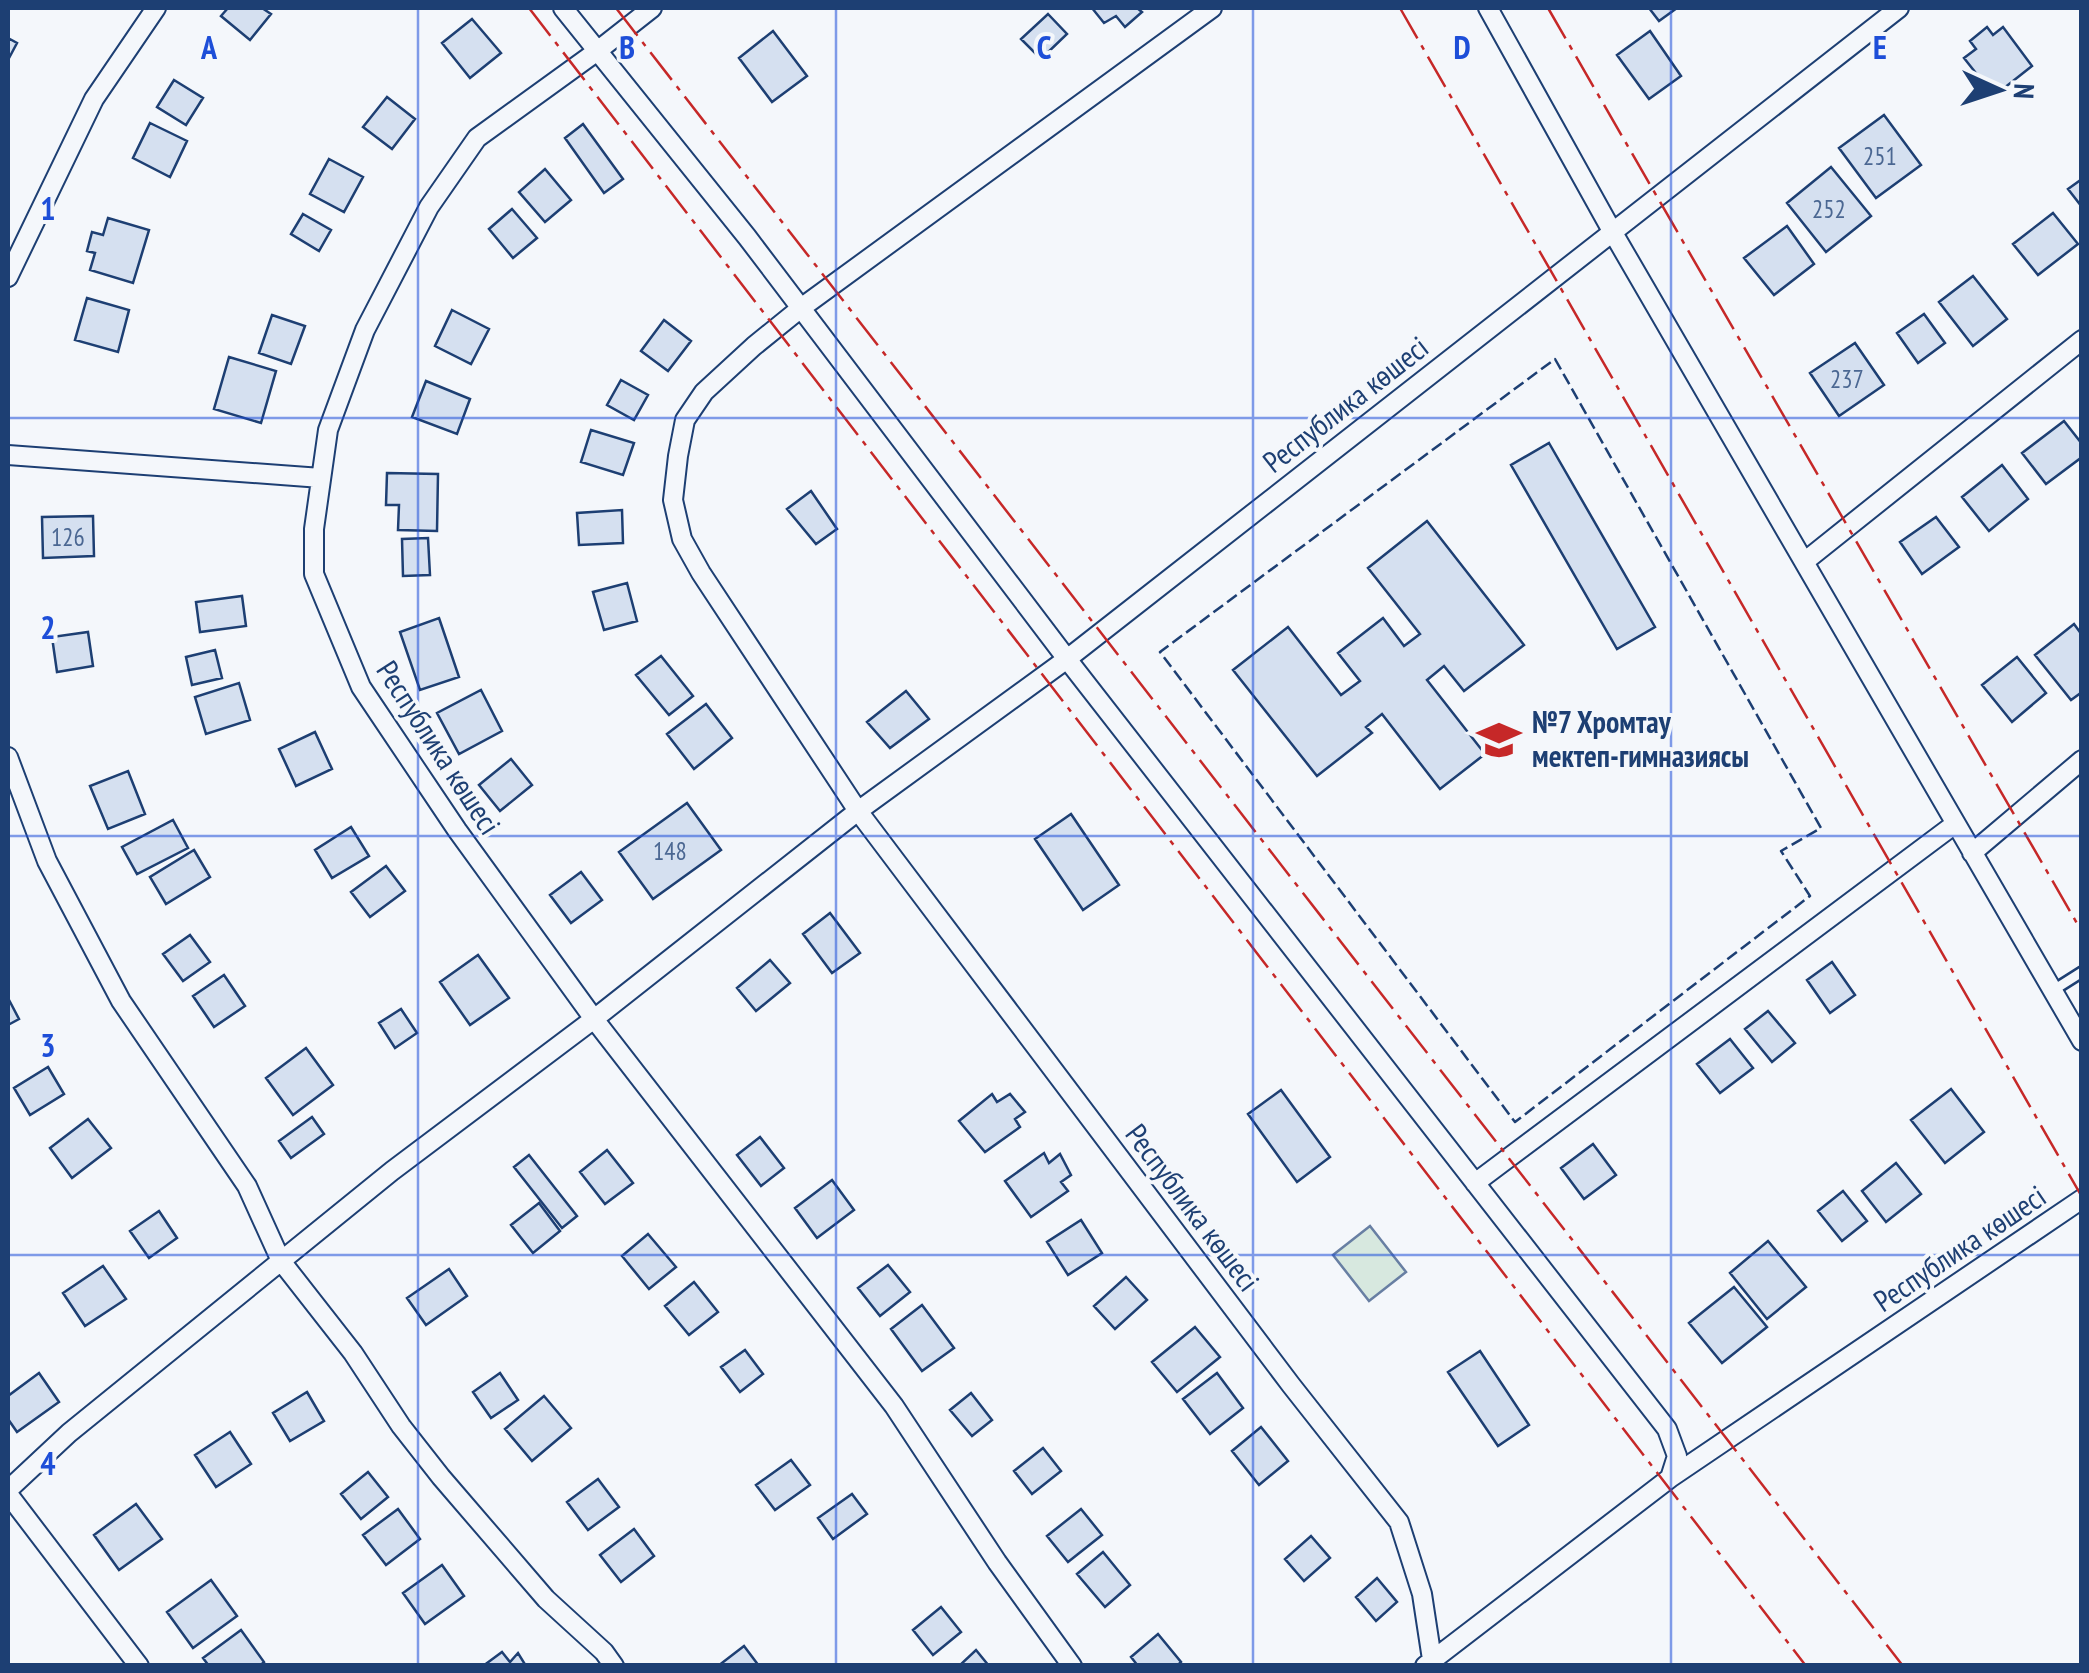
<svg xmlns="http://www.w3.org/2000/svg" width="2089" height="1673" viewBox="0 0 2089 1673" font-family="'PT Sans Narrow',sans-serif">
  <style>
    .green { fill: #d7e8df; stroke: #687fa3; stroke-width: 2.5 }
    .building { fill: #d5e0f0; stroke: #1d3f73; stroke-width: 2.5 }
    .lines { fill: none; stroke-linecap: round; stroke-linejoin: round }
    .service-casing { stroke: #1d3f73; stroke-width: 14 }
    .minor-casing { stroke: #1d3f73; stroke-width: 22 }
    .service { stroke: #f4f7fb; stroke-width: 9 }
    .minor { stroke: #f4f7fb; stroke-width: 18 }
    .fence { stroke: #1d3f73; stroke-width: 2.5; stroke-dasharray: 12 5; stroke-linecap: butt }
    .power { stroke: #c62828; stroke-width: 2.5; stroke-dasharray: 35 8 5 8; stroke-linecap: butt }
    .grid { fill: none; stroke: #1d4ed8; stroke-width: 2.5; stroke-opacity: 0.55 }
    .labels { text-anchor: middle; stroke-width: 8; stroke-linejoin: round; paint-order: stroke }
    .number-label { font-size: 25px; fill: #4b6792 }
    .street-label { font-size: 30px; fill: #1d3f73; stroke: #f4f7fb }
    .poi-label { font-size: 30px; font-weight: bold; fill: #1d3f73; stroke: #f4f7fb; text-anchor: start }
    .grid-label { font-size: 32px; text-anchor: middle; font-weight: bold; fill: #1d4ed8; stroke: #f4f7fb; stroke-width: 8; stroke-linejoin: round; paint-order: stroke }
  </style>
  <rect width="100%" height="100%" fill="#f4f7fb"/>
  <path class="green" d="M1370 1226 1406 1272 1369 1301 1333 1255Z"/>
  <path class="building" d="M228 8H262L271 14 250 40 221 16Z
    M1092 8H1137L1142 12 1125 27 1116 16 1104 23Z
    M1649 8H1677L1659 21Z
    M1048 14 1067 34 1041 59 1021 39Z
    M472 19 501 53 470 78 442 43Z
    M1987 27 1993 35 2003 27 2032 66 1994 96 1964 58 1976 49 1970 41Z
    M773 31 807 76 772 102 739 58Z
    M1650 31 1681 76 1649 99 1617 55Z
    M8 38 17 43 8 60Z
    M174 80 203 98 186 125 157 107Z
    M387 97 415 119 392 149 363 127Z
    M1884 115 1921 165 1876 198 1839 148Z
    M150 123 187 141 170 177 133 158Z
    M583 124 623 179 604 193 565 138Z
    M329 159 363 177 344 212 310 194Z
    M1831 167 1871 216 1826 252 1787 203Z
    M545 169 571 200 545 222 519 192Z
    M2082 179V207L2068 189Z
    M512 209 537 238 513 258 489 229Z
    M2053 213 2078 244 2038 275 2013 244Z
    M303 214 331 230 319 251 291 234Z
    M108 218 149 230 133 283 90 270 95 253 87 251 92 232 103 235Z
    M1787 226 1814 264 1774 295 1744 258Z
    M1973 276 2007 319 1973 346 1939 302Z
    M87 298 129 310 118 352 75 340Z
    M452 310 489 329 471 364 435 346Z
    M1924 314 1945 343 1918 363 1897 333Z
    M272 315 305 326 291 364 259 353Z
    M664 320 691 341 668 371 641 351Z
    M1855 343 1884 385 1839 416 1810 373Z
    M229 357 276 371 261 423 214 409Z
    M621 380 648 395 634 420 607 405Z
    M426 381 470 399 457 434 412 417Z
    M2064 421 2082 444V457L2046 484 2022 453Z
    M591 430 634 443 623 475 581 462Z
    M1549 443 1655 627 1617 649 1511 465Z
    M2002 465 2028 499 1989 531 1962 497Z
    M387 473 438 474 437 531 398 530 399 505H386Z
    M811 491 837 529 816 544 787 509Z
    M622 510 623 543 579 545 577 513Z
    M93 516 94 556 43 558 42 517Z
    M1936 517 1959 547 1922 574 1900 542Z
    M1427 521 1524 645 1464 691 1444 666 1427 680 1485 754 1440 789 1382 714 1366 727 1372 733 1317 776 1233 670 1288 627 1341 695 1360 681 1338 653 1383 618 1404 646 1420 634 1368 568Z
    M428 538 430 575 403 576 402 539Z
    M627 583 637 621 604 630 593 592Z
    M242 596 246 626 200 632 196 602Z
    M439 618 459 677 420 690 400 632Z
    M2074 624 2082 635V692L2071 700 2035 655Z
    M88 632 93 666 57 672 52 637Z
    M215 650 222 678 192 685 186 657Z
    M661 656 693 696 669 715 636 675Z
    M2017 657 2046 693 2012 722 1982 685Z
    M239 683 250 720 206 734 195 697Z
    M481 690 502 731 459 754 437 713Z
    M906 691 929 719 890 748 867 722Z
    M706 704 732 738 694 769 667 734Z
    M315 732 332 769 296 786 279 749Z
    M511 759 532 785 500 811 479 785Z
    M128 771 145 814 108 829 90 786Z
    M687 803 721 850 653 899 619 852Z
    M1071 814 1119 885 1083 910 1035 839Z
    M173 820 188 848 137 874 122 847Z
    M351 827 369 856 332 878 315 850Z
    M194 850 210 877 166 904 150 877Z
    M386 866 405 891 370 917 351 892Z
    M581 872 602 900 571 923 550 895Z
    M830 913 860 953 832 973 803 934Z
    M190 935 210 962 183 981 163 954Z
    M478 955 509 998 470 1025 440 982Z
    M770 960 790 983 756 1011 737 988Z
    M1832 962 1855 995 1830 1013 1807 980Z
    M224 975 245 1006 214 1027 193 996Z
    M8 998 19 1019 8 1025Z
    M401 1009 417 1033 395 1048 379 1023Z
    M1768 1011 1795 1043 1772 1062 1745 1029Z
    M1730 1039 1753 1068 1720 1093 1697 1064Z
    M306 1048 333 1085 293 1115 266 1078Z
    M48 1067 64 1094 30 1115 14 1088Z
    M1951 1089 1984 1132 1945 1163 1911 1120Z
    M1281 1090 1330 1157 1297 1182 1248 1114Z
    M992 1094 997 1102 1010 1094 1025 1112 1015 1119 1020 1127 985 1152 959 1121Z
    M312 1117 324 1134 291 1158 279 1141Z
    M88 1119 111 1148 72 1178 50 1148Z
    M760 1137 784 1168 761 1186 737 1155Z
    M1593 1144 1616 1175 1584 1199 1561 1168Z
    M607 1150 633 1183 605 1204 580 1172Z
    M1044 1153 1049 1163 1060 1154 1071 1175 1061 1182 1068 1191 1031 1217 1005 1181Z
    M529 1155 577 1216 562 1228 514 1167Z
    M1896 1163 1921 1194 1886 1222 1862 1191Z
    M832 1180 854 1210 817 1238 795 1208Z
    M1843 1191 1867 1221 1842 1241 1818 1211Z
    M539 1203 560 1231 533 1253 511 1225Z
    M159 1211 177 1238 149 1258 130 1231Z
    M1081 1220 1102 1253 1068 1275 1047 1242Z
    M648 1234 676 1267 649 1289 622 1256Z
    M1768 1241 1806 1287 1767 1319 1730 1273Z
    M888 1265 910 1292 880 1316 858 1288Z
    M103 1266 126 1299 85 1326 63 1293Z
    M449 1269 467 1296 426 1325 407 1298Z
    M1126 1277 1147 1300 1115 1329 1094 1306Z
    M694 1282 718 1312 689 1335 665 1306Z
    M1734 1287 1767 1327 1722 1363 1689 1323Z
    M922 1305 954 1348 922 1371 891 1329Z
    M1195 1327 1220 1357 1177 1392 1152 1362Z
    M745 1350 763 1374 740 1392 721 1367Z
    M1480 1351 1529 1425 1498 1446 1448 1372Z
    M39 1373 59 1402 17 1432 8 1419V1396Z
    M500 1373 518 1400 491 1418 473 1392Z
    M1217 1373 1243 1408 1210 1434 1183 1399Z
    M307 1392 324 1421 290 1441 273 1413Z
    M971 1393 992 1420 972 1436 950 1410Z
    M544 1396 571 1428 532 1461 505 1429Z
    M1261 1427 1288 1461 1259 1485 1232 1451Z
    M230 1432 251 1464 216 1487 195 1455Z
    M1043 1448 1061 1471 1032 1494 1014 1471Z
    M791 1460 810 1485 775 1510 756 1485Z
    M368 1472 388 1497 361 1519 341 1494Z
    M598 1479 619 1507 588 1530 567 1502Z
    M852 1494 867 1514 833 1539 818 1518Z
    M136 1504 162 1539 119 1570 94 1535Z
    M398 1509 420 1539 386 1565 363 1535Z
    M1081 1509 1102 1535 1068 1562 1047 1536Z
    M634 1529 654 1556 621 1582 600 1555Z
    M1311 1536 1330 1558 1304 1581 1285 1559Z
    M1103 1552 1130 1585 1105 1607 1077 1574Z
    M442 1565 464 1596 425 1624 403 1593Z
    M1377 1578 1397 1602 1376 1621 1356 1597Z
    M211 1580 237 1616 193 1648 167 1612Z
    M941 1607 961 1632 933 1655 913 1630Z
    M241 1630 264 1662 260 1666H209L203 1658Z
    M1158 1634 1181 1662 1177 1666H1138L1131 1657Z
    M744 1646 759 1666H718Z
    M976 1650 989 1666H959Z
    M502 1652 510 1662 518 1653 526 1666H483Z"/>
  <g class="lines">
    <g class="service-casing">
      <path id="service" d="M2052 991 2082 972"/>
    </g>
    <g class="minor-casing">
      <path id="minor" d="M563 8 747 237 1067 659 1667 1429 1677 1456 1670 1478 1425 1666
        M652 8 596 52 477 138 429 207 365 330 328 430 314 529V574L361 687 457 830 594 1019 894 1406 997 1562 1072 1666
        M1212 8 801 308 754 346 704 392 685 420 678 456 673 500 682 539 701 573 858 811 1291 1385 1399 1522 1422 1594 1433 1666
        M1488 8 1612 231 2082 1041
        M8 277 94 99 156 8
        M8 455 321 478
        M1804 562 2082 340
        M8 757 47 861 121 1001 247 1186 281 1261 353 1353 401 1426 441 1477 546 1599 604 1652 614 1666
        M1972 853 2082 760
        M1475 1183 1955 824
        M1670 1478 2082 1199
        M8 1490 69 1433 392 1171 594 1019 858 811 1067 659 1899 8
        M8 1494 139 1666"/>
    </g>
    <use href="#service" class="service"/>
    <use href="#minor" class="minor"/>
    <path class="fence" d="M1555 359 1821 828 1781 851 1810 896 1515 1122 1160 652Z"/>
    <path class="power" d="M529 8 1806 1666
      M616 8 1903 1666
      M1400 8 2082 1197
      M1548 8 2082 932"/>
  </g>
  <path class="grid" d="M418 8V1666M836 8V1666M1253 8V1666M1671 8V1666M8 418H2082M8 836H2082M8 1255H2082"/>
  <defs>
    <g id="school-bare" transform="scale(3.45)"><path d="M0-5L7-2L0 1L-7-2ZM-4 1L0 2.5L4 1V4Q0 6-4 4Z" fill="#c62828" stroke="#f4f7fb" stroke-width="2.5" paint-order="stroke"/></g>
  </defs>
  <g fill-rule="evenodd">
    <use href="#school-bare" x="1499" y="740"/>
  </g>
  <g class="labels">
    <g class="number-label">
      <text x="1880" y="165">251</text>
      <text x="1829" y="218">252</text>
      <text x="1847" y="388">237</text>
      <text x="68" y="546">126</text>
      <text x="670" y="860">148</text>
    </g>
    <g class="street-label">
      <text transform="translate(1346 405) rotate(-38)" y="10">Республика көшесі</text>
      <text transform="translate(438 748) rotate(57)" y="10">Республика көшесі</text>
      <text transform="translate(1192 1208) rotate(53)" y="10">Республика көшесі</text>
      <text transform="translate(1960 1249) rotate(-34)" y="10">Республика көшесі</text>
    </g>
    <g class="poi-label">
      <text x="1532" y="733">№7 Хромтау<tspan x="1532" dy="34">мектеп-гимназиясы</tspan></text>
    </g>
  </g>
  <g class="grid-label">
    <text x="209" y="59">A</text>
    <text x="627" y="59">B</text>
    <text x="1044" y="59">C</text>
    <text x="1462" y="59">D</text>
    <text x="1880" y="59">E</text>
    <text x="48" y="220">1</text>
    <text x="48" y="639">2</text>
    <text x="48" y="1057">3</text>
    <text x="48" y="1475">4</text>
  </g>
  <rect width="2089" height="1673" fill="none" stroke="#1d3f73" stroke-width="20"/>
  <g transform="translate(1999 90) rotate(93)" stroke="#f4f7fb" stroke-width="8" paint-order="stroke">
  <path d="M0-8L18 38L0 25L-18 38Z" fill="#1d3f73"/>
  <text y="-15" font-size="28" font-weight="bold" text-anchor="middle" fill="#1d3f73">N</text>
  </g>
</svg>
